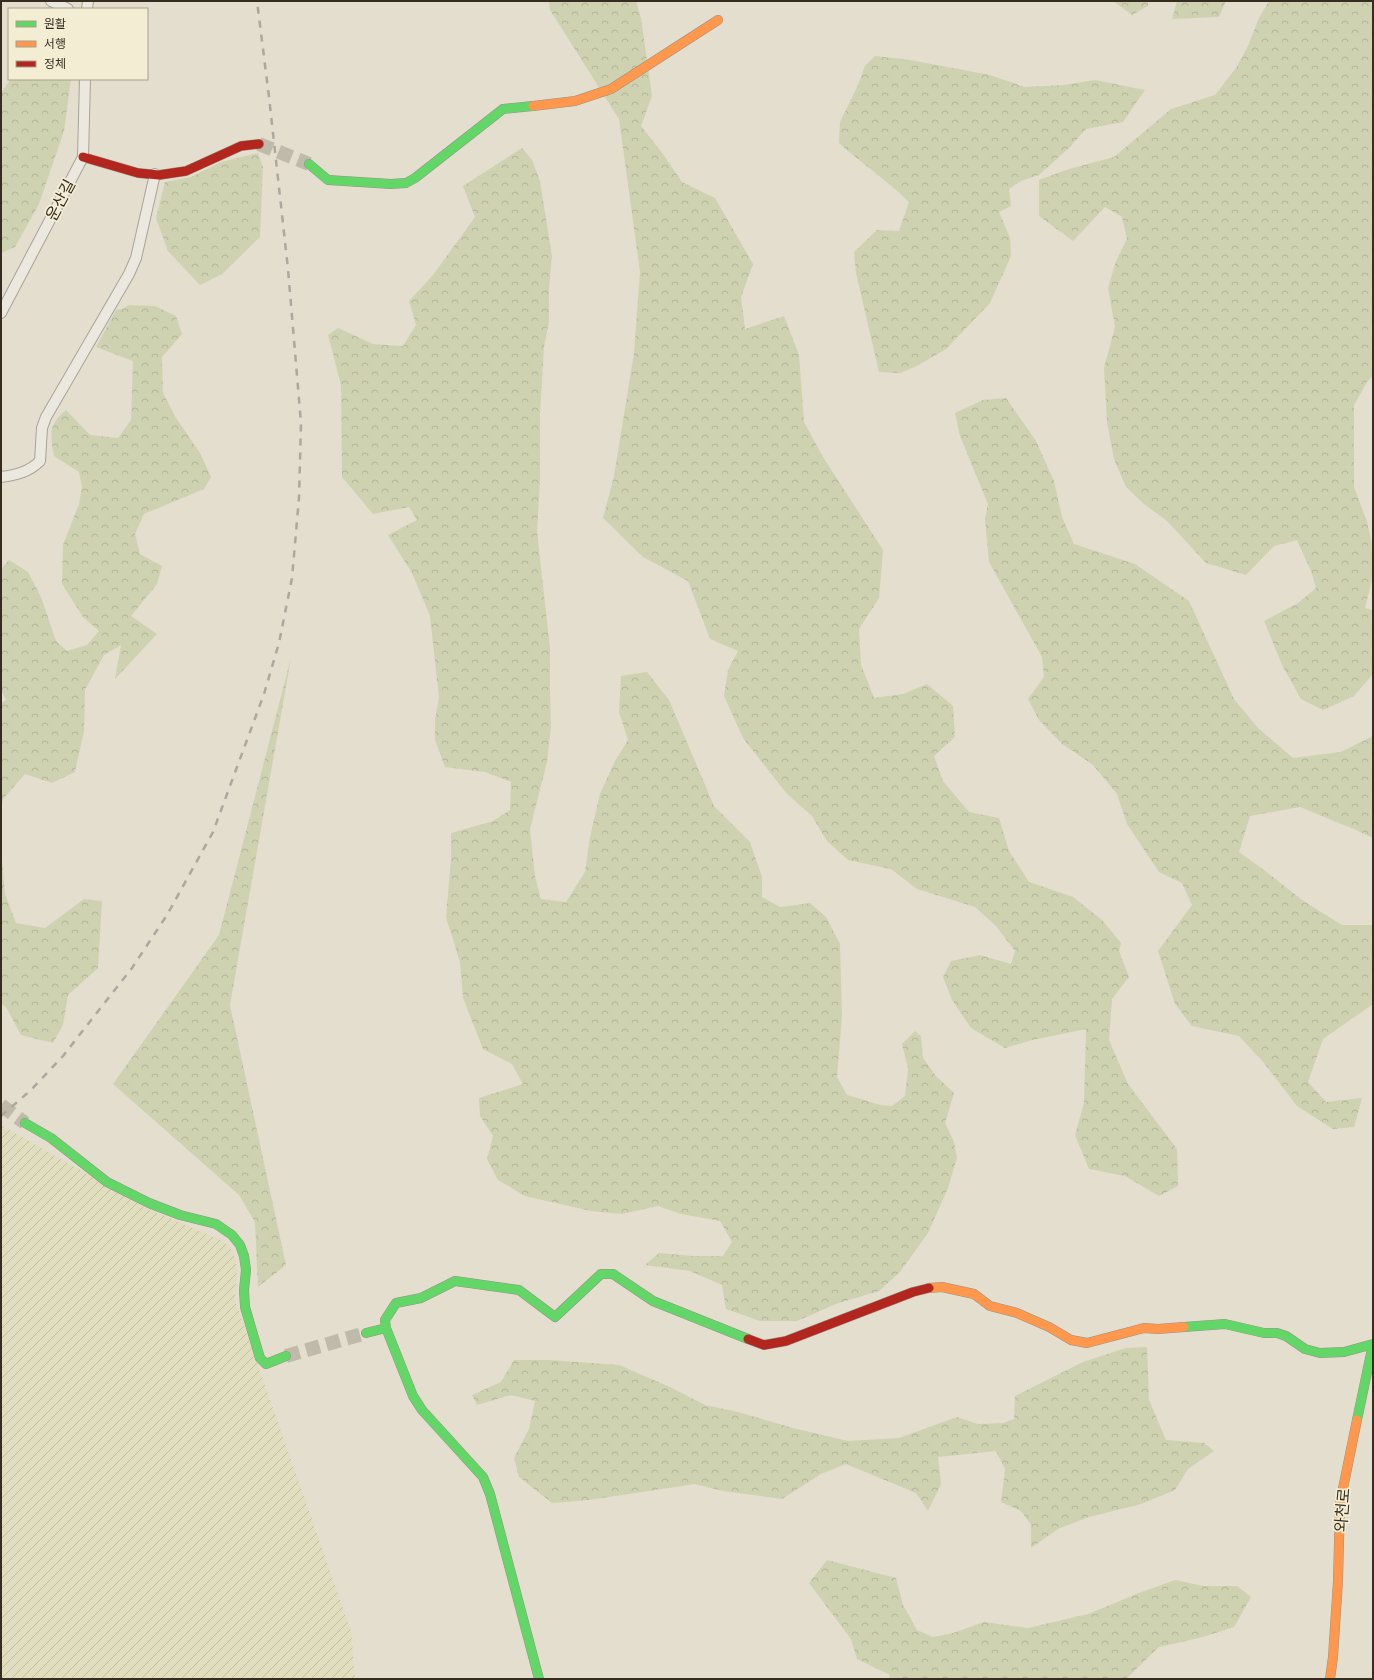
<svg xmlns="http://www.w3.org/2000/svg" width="1374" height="1680" viewBox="0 0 1374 1680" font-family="Spectral,'Noto Sans KR',serif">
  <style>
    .farmland { fill: url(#farmland-furrows) }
    .forest { fill: url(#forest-crowns) }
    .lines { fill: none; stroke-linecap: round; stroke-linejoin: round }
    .secondary-tunnel { stroke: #c0baaa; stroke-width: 14; stroke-dasharray: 14 7; stroke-linecap: butt }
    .street-casing { stroke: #a8a396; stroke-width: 12 }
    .fast-casing { stroke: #989286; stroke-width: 10 }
    .slow-casing { stroke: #989286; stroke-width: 10 }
    .jam-casing { stroke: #989286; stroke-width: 10 }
    .street { stroke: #ebe8df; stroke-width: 10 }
    .fast { stroke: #63d668; stroke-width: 9 }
    .slow { stroke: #ff974d; stroke-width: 9 }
    .jam { stroke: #b3261e; stroke-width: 9 }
    .rail { stroke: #aaa89f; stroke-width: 2.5; stroke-dasharray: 7 7; stroke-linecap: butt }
    .labels { text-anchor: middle; stroke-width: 3.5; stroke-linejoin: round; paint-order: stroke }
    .street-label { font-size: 16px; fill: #362c1f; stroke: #f3edd4 }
  </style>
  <defs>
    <pattern id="farmland-furrows" width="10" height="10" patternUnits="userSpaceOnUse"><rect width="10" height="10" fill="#e1ddbf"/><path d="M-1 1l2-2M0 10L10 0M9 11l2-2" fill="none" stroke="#c2bea4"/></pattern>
    <pattern id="forest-crowns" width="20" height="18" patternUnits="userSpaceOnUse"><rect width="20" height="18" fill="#cfd2b1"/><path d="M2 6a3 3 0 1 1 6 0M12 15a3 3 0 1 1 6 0" fill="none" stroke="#b2b498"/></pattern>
  </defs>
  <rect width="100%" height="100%" fill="#e3decd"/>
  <path class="farmland" d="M1 1125 146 1208 223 1241 233 1251 237 1268 235 1300 351 1631 355 1679H1Z"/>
  <path class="forest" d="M549 1H636L641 18 652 96 641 126 663 154 682 182 715 198 753 264 741 297 745 329 784 316 799 355 804 422 823 457 883 550 879 598 859 629 861 665 874 698 903 694 927 684 953 706 955 737 934 756 943 781 969 812 999 818 1009 851 1029 882 1073 897 1102 920 1121 943 1119 951 1129 977 1112 999 1109 1040 1128 1084 1177 1149 1178 1186 1159 1196 1125 1176 1089 1169 1075 1135 1084 1103 1086 1029 1032 1040 1005 1048 971 1028 952 1000 943 977 951 961 980 955 1011 964 1015 951 996 926 975 907 917 889 891 869 848 860 827 841 812 816 787 794 743 738 724 696 728 670 738 651 710 639 688 581 643 557 603 518 614 476 634 353 640 272 619 119 550 10Z
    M1113 1H1148V6L1132 15Z
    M1177 1H1226L1219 17 1172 19Z
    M1269 1H1373V375L1367 382 1354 405V487L1367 522 1373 548V576L1365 608 1373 610V674L1354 696 1323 710 1301 699 1283 667 1264 621 1298 603 1316 588 1311 571 1297 540 1274 546 1246 575 1206 563 1167 521 1144 504 1126 487 1114 459 1107 422 1104 368 1115 327 1108 288 1116 261 1127 239 1122 217 1105 207 1073 241 1039 216V180L1069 169 1114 157 1171 109 1215 95 1236 68 1248 46 1259 18Z
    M875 56 910 60 990 75 1025 87 1064 85 1095 80 1145 90 1123 122 1086 129 1070 147 1039 175 1021 181 1009 189 1011 206 999 212 1010 238 1011 256 990 303 946 349 917 366 900 373 879 372 856 273 854 252 877 230 899 231 909 202C887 180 862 164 839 143L840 122 858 85 865 66Z
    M11 79H71L64 131 39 204 15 247 1 253V93Z
    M522 148 532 160 540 181 552 256 549 288V321L544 347 540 414V480L537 531 550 649V692L551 727 547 762 530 829 535 876 541 899 566 902 585 872 590 837 600 794 615 761 628 740 619 712 621 676 647 672 669 700 714 806 750 842 762 877V897L780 907 810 903 826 917 840 944 842 1016 837 1077 847 1095 881 1105 892 1106 905 1096 908 1068 902 1044 915 1031 921 1036 923 1058 936 1076 954 1093 945 1123 954 1142 957 1158 948 1188 928 1233 900 1272 879 1291 836 1304 797 1321H760L726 1309 722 1285 690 1271 645 1265 659 1253 692 1256H723L732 1242 720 1221 681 1214 658 1206 622 1214 591 1211 525 1196 498 1180 487 1159 493 1136 480 1116 479 1098 523 1084 512 1064 483 1049 463 998 460 962 446 917 451 859V833L493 821 510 810 511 782 485 772 445 767 435 740V719L439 698 430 616 412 573 388 535 417 520 409 507 373 514 342 477 341 385 328 335 338 328 373 344 403 346 416 325 409 301 433 275 475 217 463 186Z
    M258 153 263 167 260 237 222 274 200 285 168 251 156 218 165 182 191 177 221 162Z
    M129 305 155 306 176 316 182 334 162 357 163 393 176 418 200 453 211 477 204 489 144 514 135 534 140 554 162 566 157 584 131 616 157 634 115 679 121 645 104 655 85 690 84 731 75 772 52 783 25 774 3 799 1 810V703L6 700 1 690V573L2 568 9 560 28 572 41 597 56 641 67 651 87 645 99 631 83 617 62 584 63 545 79 504 82 487 79 472 54 456C50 433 48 426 66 410L90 435 118 438 131 420 133 361 96 347 116 310 122 309Z
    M1006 398 1036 441 1054 481 1062 517 1074 544 1135 564 1189 601 1234 699 1258 728 1293 758 1341 752 1373 736V838L1356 830 1300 807 1250 816 1239 852 1264 870 1302 900 1342 925H1373V1004L1323 1039 1308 1082 1326 1102 1362 1098 1354 1127 1333 1129 1297 1106 1264 1063 1239 1036 1192 1026 1175 1004 1158 951 1192 905 1182 883 1159 872 1127 824 1117 794 1093 765 1061 743 1039 720 1028 699 1044 677 1042 657 989 562 985 519 988 504 960 436 955 413 983 400Z
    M291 658 230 1005 286 1265 258 1287 255 1222 239 1195 113 1084 219 935Z
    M1 849 5 894 16 923 45 928 84 899 102 901 98 968 68 995 63 1025 53 1043 21 1035 6 1007 1 1004Z
    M1147 1347 1149 1400 1166 1440 1204 1443 1214 1451 1188 1469 1175 1490 1141 1504 1089 1517 1058 1529 1031 1548V1525L1021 1511 1001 1502 1005 1469 996 1451 938 1457 941 1484 928 1511 916 1493 846 1464 821 1474 782 1499 723 1491 695 1484 589 1500 552 1503 519 1477 514 1458 529 1429 535 1401 511 1395 477 1405 472 1395 501 1382 514 1360H549L619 1365 670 1387 705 1405 738 1412 793 1428 848 1441 899 1438 957 1417 978 1424 1003 1423 1014 1419 1015 1396 1083 1362 1126 1348Z
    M827 1560 896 1578 903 1605 917 1630 933 1637 953 1633 984 1622 1028 1628 1088 1614 1139 1593 1175 1580 1203 1586H1237L1251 1597 1234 1627 1203 1637 1159 1647 1126 1679H889L890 1675 857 1659 851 1639 809 1583Z"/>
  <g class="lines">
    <path class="secondary-tunnel" d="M259 144 309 164
      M1 1105 25 1123
      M286 1356 366 1333"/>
    <g class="street-casing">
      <path id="street" d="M51 1 68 9
        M87 9 88 1
        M1 313 83 157 85 79
        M1 477C16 475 29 472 40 461L42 428 46 417 129 274 136 258 155 174"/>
    </g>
    <g class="fast-casing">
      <path id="fast" d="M309 164 328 180 391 184 406 183 415 178 503 109 533 106
        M25 1123 51 1138 107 1182 149 1203 180 1215 216 1224 232 1235 240 1245 244 1256 246 1270 244 1290 245 1307 260 1358 266 1364 286 1356
        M1184 1327 1225 1324 1264 1333H1277L1286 1336 1305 1349 1320 1353 1344 1352 1373 1344
        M386 1328 413 1396 422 1410 483 1477 490 1494 539 1679
        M366 1333 386 1328 385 1320 396 1303 421 1298 455 1281 519 1290 555 1317 601 1274H613L653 1301 748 1339
        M1357 1420 1373 1344"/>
    </g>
    <g class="slow-casing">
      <path id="slow" d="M533 106 575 101 611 89 718 20
        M929 1288 942 1287 974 1294 990 1306 1017 1313 1049 1327 1071 1340 1087 1343 1144 1328 1158 1329 1184 1327
        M1330 1679 1333 1657 1338 1581 1340 1503 1357 1420"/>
    </g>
    <g class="jam-casing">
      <path id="jam" d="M83 157 138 173 159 175 186 171 241 146 259 144
        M748 1339 764 1345 786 1341 913 1292 929 1288"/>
    </g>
    <use href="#street" class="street"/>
    <use href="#fast" class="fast"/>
    <use href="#slow" class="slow"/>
    <use href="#jam" class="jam"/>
    <path class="rail" d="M1 1116 31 1090 63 1056 132 968 167 915 213 832 264 694 279 643 292 578 299 498 301 423 288 269 269 97 257 1"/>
  </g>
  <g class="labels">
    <g class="street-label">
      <text transform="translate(60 200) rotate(-62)" y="6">운산길</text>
      <text transform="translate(1342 1510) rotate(-85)" y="6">와천로</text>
    </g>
  </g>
  <rect width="1374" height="1680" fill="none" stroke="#362c1f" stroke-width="4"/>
  <rect x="8" y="8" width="140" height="72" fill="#f3edd4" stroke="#a7a08c"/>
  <rect x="16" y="21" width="20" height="6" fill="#63d668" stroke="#a7a08c"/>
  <text x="44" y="28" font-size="12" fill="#362c1f">원활</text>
  <rect x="16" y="41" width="20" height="6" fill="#ff974d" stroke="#a7a08c"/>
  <text x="44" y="48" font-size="12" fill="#362c1f">서행</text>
  <rect x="16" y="61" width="20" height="6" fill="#b3261e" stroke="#a7a08c"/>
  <text x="44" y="68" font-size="12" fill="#362c1f">정체</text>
</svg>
